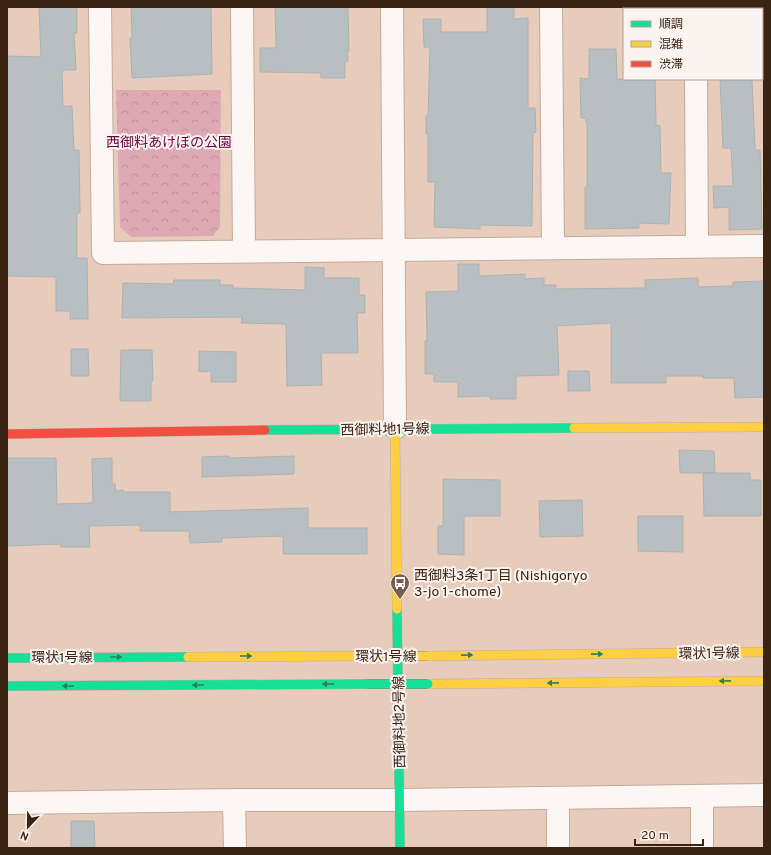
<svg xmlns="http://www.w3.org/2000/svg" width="771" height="855" viewBox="0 0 771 855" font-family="Overpass,'Noto Sans JP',sans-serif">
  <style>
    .forest { fill: url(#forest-crowns) }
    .building { fill: #b8bfc2; stroke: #afb0b1 }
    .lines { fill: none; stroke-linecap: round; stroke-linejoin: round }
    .street-casing { stroke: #c3aa9c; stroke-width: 24 }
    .fast-casing { stroke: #c3aa9c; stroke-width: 10 }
    .slow-casing { stroke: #c3aa9c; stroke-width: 10 }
    .jam-casing { stroke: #c3aa9c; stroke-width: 10 }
    .street { stroke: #fcf7f5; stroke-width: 22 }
    .fast { stroke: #16e098; stroke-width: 9 }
    .slow { stroke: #ffcf43; stroke-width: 9 }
    .jam { stroke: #f24e42; stroke-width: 9 }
    .fast-bridge-casing { stroke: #94866d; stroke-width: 10; stroke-linecap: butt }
    .slow-bridge-casing { stroke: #94866d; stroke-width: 10; stroke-linecap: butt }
    .fast-bridge { stroke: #16e098; stroke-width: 9 }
    .slow-bridge { stroke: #ffcf43; stroke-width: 9 }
    .oneway { fill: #288256 }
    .labels { text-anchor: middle; stroke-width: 4; stroke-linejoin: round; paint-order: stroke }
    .park-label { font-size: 14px; fill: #6d0241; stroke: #faf3ef }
    .street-label { font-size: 14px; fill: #3b2313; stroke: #faf3ef }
    .poi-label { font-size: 14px; fill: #3b2313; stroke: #faf3ef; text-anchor: start }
  </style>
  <defs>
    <pattern id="forest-crowns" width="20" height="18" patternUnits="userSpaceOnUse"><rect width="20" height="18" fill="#dea9b2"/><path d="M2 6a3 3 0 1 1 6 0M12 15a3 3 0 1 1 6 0" fill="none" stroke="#bf9198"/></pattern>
  </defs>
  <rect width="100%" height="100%" fill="#e8ccbb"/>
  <path class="forest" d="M116 90H221L220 227 213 236 131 237 120 227Z"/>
  <path class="building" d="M39 7H77V33H74L76 70H62L63 106H72L74 150H79L80 213H77V258H87L88 319H70V311H56V277L7 276V56L41 57Z
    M131 7H211L212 74 132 78 130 38H132Z
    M275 7H348L349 51H347L348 61 345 62V78H321V73L260 72V48H276Z
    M487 7H514V19L528 18V108H535L536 132 533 133 532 226 480 225V229L434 227 435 182H428V134H426V116H428L430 47H424L423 19H441V32H487Z
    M589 49H616L617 79H655L656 125 660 126 661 173H671L669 224 639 223V228L585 229V187H587V122H586V118H581L580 78 589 79Z
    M720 79H752L755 150H760L762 229 729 230V207L714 208 713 186H733L731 148H723Z
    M458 264H479V276L525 274V279L544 278V285H556V289L645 288V280L698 278V287L733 286V282L764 281V397L735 398 734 378H703V376H666V383H611V323L557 326 559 375 516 376V399H490V396L458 397V382H434V374H425V341H427L426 292 458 291Z
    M305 267 324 268V278H359V295H365V313H357L358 353H321L322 385 287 386 286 324 241 323 242 317 122 318 123 283 173 284 174 280H220V285H233V288L305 290Z
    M71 349H88L89 376H71Z
    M121 350H152L153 381H151V401H120Z
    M199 351 236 352V382H211V371L199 372Z
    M568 371H589L590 391H568Z
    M679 450 714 451 715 473H680Z
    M229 456V458L294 456V474L202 477V457Z
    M7 458H56L57 504 93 503 92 459 112 458V484H115L116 491 123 490V492H170V512L308 508V528H367V554H283V536L222 538V542L190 543 189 531H140V525L89 526 90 547H61V544L7 546Z
    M703 473H750V480H761V516H704Z
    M443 479 500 480V516H464V555L438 554V526H443Z
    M582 500 583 536 540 537 539 501Z
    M638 516H683V552L638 551Z
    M71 821H94L95 848H71Z"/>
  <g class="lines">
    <g class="street-casing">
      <path id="street" d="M100 7 103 253 764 246
        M242 7 244 251
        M392 7 395 428
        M551 7 553 248
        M695 7V9
        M696 79 697 246
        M702 796V848
        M558 799V848
        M234 800 235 848
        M7 803 234 800H399L764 795"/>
    </g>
    <g class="fast-casing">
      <path id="fast" d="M265 430 574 428
        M397 609 400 848
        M7 658 188 657
        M7 686 367 684"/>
    </g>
    <g class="slow-casing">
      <path id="slow" d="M395 428 397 609
        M574 428 764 427
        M428 656 764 652
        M188 657 367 656
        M428 684 764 681"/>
    </g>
    <g class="jam-casing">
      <path id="jam" d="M7 434 265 430"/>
    </g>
    <use href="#street" class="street"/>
    <use href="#fast" class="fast"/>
    <use href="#slow" class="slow"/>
    <use href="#jam" class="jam"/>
    <g class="fast-bridge-casing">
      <path id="fast-bridge" d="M367 684H428"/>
    </g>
    <g class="slow-bridge-casing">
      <path id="slow-bridge" d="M367 656H428"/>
    </g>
    <use href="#fast-bridge" class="fast-bridge"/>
    <use href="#slow-bridge" class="slow-bridge"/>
  </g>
  <defs><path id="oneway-solid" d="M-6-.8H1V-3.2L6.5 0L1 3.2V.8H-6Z"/></defs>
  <g class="oneway">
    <use href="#oneway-solid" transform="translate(597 654) rotate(-1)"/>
    <use href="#oneway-solid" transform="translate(467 655) rotate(-1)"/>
    <use href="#oneway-solid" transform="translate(246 656)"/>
    <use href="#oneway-solid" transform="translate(116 657)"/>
    <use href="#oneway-solid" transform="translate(725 681) rotate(179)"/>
    <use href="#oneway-solid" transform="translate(553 683) rotate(179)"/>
    <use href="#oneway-solid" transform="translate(328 684) rotate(180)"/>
    <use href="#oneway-solid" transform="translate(198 685) rotate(180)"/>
    <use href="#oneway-solid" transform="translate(68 686) rotate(180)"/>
  </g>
  <defs>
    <g id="bus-pin" transform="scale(1)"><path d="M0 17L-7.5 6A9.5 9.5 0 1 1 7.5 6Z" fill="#785e4e" stroke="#faf3ef"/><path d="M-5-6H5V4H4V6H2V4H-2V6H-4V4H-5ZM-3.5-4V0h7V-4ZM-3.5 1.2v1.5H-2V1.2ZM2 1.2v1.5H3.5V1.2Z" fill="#fff"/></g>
  </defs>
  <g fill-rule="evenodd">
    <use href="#bus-pin" x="400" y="583"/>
  </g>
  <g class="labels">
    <g class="park-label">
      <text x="169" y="147">西御料あけぼの公園</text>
    </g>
    <g class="street-label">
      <text transform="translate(385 429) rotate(-1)" y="5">西御料地1号線</text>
      <text transform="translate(709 653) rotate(-1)" y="5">環状1号線</text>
      <text x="386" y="661">環状1号線</text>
      <text x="62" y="662">環状1号線</text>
      <text transform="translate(399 722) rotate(-91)" y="5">西御料地2号線</text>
    </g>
    <g class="poi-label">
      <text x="414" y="580">西御料3条1丁目 (Nishigoryo<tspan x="414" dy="16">3-jo 1-chome)</tspan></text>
    </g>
  </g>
  <rect width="771" height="855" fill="none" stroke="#3b2313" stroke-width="16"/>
  <rect x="623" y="8" width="140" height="72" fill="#faf3ef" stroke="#aea097"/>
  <rect x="631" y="21" width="20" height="6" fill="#16e098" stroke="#aea097"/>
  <text x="659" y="28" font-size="12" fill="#3b2313">順調</text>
  <rect x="631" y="41" width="20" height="6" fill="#ffcf43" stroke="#aea097"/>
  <text x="659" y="48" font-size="12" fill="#3b2313">混雑</text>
  <rect x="631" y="61" width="20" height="6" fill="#f24e42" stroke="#aea097"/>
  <text x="659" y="68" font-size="12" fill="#3b2313">渋滞</text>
  <g transform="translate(28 827) rotate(202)" stroke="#faf3ef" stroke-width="3" paint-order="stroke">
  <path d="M0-3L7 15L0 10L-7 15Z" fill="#3b2313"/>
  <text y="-6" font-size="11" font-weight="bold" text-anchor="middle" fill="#3b2313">N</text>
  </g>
  <path d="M635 839v6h68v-6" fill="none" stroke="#3b2313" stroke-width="2"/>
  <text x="641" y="839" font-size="12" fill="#3b2313" stroke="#faf3ef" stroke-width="3" paint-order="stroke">20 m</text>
</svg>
